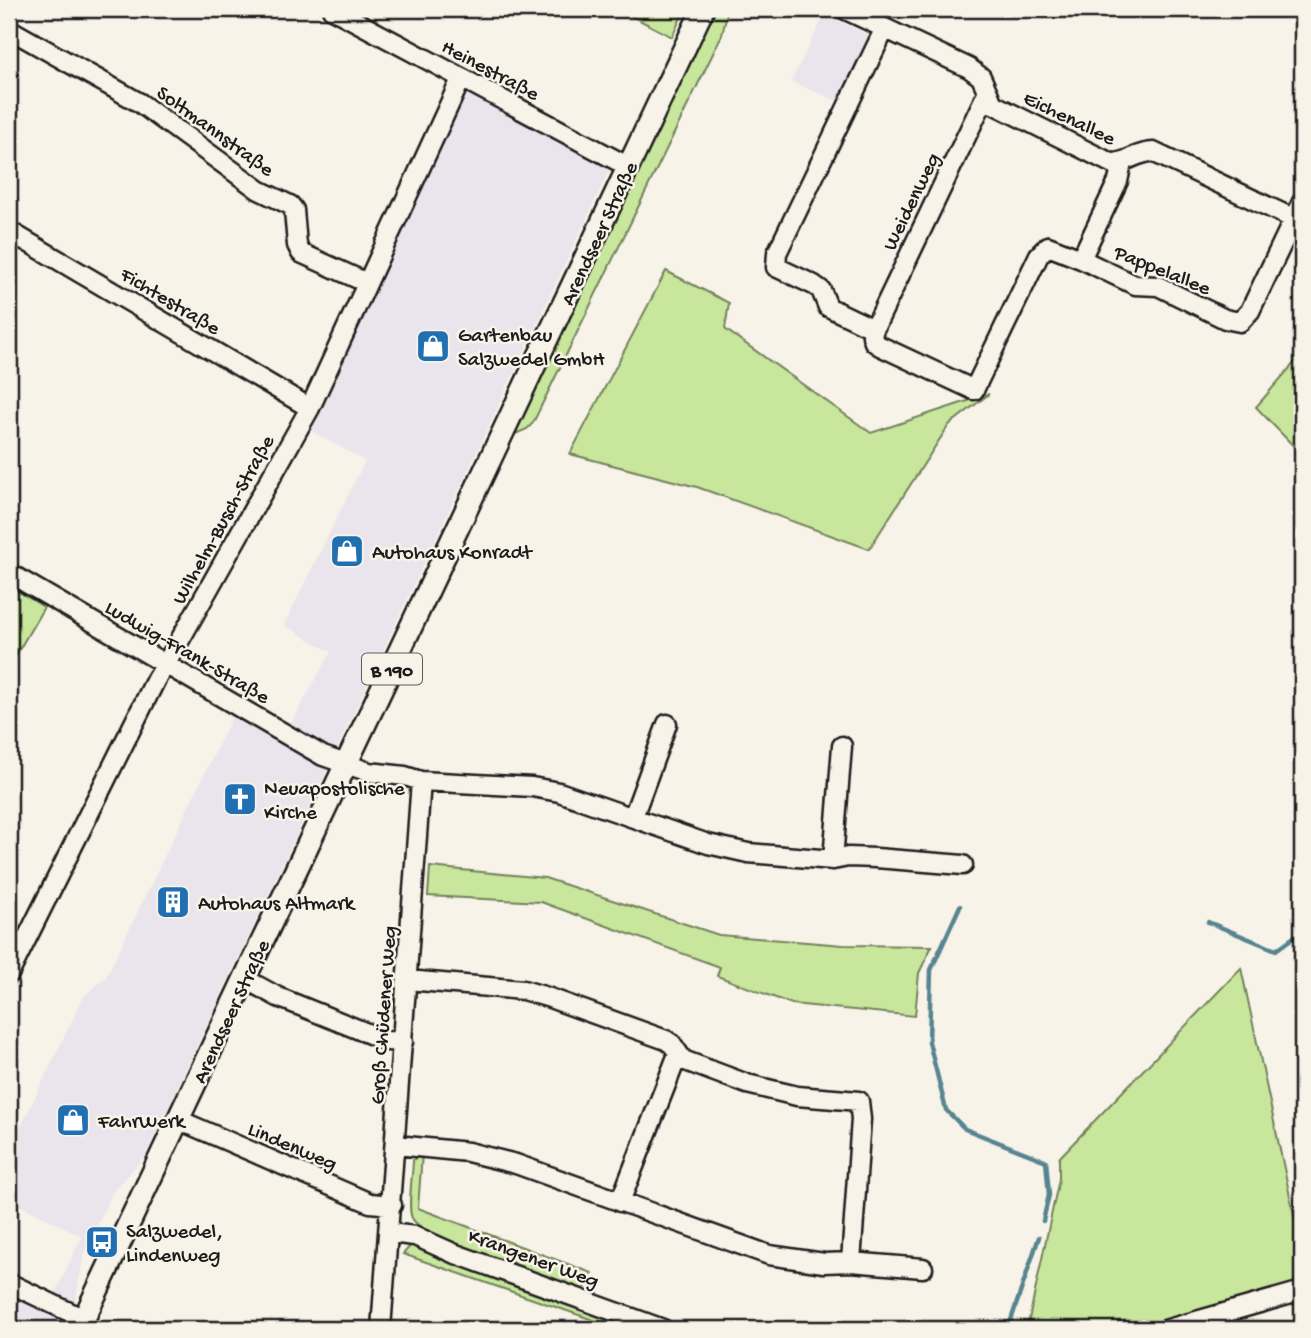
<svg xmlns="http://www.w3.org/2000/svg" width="1311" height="1338" viewBox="0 0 1311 1338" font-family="'Gochi Hand',sans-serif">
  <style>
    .built { fill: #eae4ec }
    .green { fill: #c9e69d; stroke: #72815c; stroke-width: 2 }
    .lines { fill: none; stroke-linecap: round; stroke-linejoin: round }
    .stream { stroke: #578490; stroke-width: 4.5 }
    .minor-casing { stroke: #1c1c1c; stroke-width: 23 }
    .major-casing { stroke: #1c1c1c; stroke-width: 26 }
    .minor { stroke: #f7f3e8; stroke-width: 18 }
    .major { stroke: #f7f3e8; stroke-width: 21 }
    .labels { text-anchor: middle; stroke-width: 5; stroke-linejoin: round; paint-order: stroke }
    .shield { fill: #f7f3e8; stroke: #5e5c59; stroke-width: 2 }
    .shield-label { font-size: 19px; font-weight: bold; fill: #1c1c1c }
    .street-label { font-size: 21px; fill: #1c1c1c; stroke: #f7f3e8 }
    .poi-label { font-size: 21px; fill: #1c1c1c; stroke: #f7f3e8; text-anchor: start }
  </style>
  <rect width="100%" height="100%" fill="#f7f3e8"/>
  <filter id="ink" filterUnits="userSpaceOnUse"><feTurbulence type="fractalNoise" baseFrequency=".0143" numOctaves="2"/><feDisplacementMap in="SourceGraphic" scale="14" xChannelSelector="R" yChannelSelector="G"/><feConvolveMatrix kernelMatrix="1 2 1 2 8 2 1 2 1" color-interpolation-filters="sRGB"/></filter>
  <g filter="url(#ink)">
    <path class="built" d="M825 14 872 37 841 102 791 82Z
      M463 81 613 162 145 1156 112 1193 84 1253 75 1304 63 1329H9V1316L26 1280 55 1293 82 1236 9 1200V1151L84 996 106 977 235 711 282 739 331 652 284 625 365 461 306 428 376 287Z"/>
    <path class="green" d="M618 9H685L672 37Z
      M711 9H728L722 35 533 423 527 429 511 436Z
      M666 271 729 303 725 329 871 433 989 394 949 425 869 549 697 487 570 454Z
      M1302 354V455L1256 407Z
      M9 586 44 607 9 667Z
      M430 867 545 878 719 935 843 945 932 946 919 973 915 1016 792 1004 717 976 720 967 541 902 428 896Z
      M1241 968 1297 1229 1302 1233V1281L1131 1329H1027L1059 1179V1158Z
      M422 1154 418 1208 592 1273 583 1292C555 1282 422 1240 412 1218 407 1208 413 1173 413 1160Z
      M412 1244 651 1329H619L403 1254Z"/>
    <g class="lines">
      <path class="stream" d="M960 906 931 970 929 1042 946 1110 965 1129 1046 1161 1049 1195 1043 1221
        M1208 922 1276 950 1302 931
        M1008 1329 1039 1237"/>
      <g class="minor-casing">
        <path id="minor" d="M332 9 629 167
          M844 9 969 68 981 77 993 104 1111 163C1125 164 1137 152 1153 152L1294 219
          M885 28 777 253 776 267 814 285 821 290 828 307 874 329 872 336 874 342 880 346 974 390 1039 255 1048 246 1081 259 1118 181 1122 163
          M9 29 140 103 259 190 290 205 294 210 297 245 301 253 367 283
          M9 231 310 408
          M1081 259 1135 285 1158 286 1225 319 1240 322 1250 311 1302 202
          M874 329 987 93
          M9 573 323 756 369 772 405 776 421 781 381 1329
          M421 781 532 787 559 792 708 844 748 853 833 860 848 857 876 858 963 865
          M633 817 667 724
          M833 860 842 746
          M9 974 156 679 176 647 310 408 461 79
          M245 979 278 997 387 1041 403 1042
          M407 980 523 990 547 997 666 1040 672 1044 683 1060 747 1084 797 1096 859 1101 861 1119 851 1262
          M179 1120 370 1203 392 1205
          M396 1145 468 1152 516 1164 769 1255 824 1263 851 1262 923 1268
          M620 1202 678 1054
          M389 1233 415 1236 453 1253 663 1329
          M9 1283 84 1319
          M1168 1329 1302 1291"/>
      </g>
      <g class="major-casing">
        <path id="major" d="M79 1329 703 9"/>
      </g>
      <use href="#minor" class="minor"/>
      <use href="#major" class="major"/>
    </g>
  </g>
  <defs>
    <g id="shop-square" transform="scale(1.75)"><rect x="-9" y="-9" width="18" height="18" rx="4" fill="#1f6fb2" stroke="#f7f3e8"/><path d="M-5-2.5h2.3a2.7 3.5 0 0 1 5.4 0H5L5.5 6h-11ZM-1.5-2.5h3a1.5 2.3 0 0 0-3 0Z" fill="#fff"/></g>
    <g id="church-square" transform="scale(1.75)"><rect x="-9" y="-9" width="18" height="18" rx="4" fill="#1f6fb2" stroke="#f7f3e8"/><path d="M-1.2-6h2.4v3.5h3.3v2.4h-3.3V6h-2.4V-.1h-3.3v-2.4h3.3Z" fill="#fff"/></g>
    <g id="building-square" transform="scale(1.75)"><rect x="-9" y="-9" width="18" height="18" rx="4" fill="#1f6fb2" stroke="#f7f3e8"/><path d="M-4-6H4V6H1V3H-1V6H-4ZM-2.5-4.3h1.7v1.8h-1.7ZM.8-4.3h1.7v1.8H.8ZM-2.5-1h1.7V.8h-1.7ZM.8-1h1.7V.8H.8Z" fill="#fff"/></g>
    <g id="bus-square" transform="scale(1.75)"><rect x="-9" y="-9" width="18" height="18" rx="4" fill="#1f6fb2" stroke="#f7f3e8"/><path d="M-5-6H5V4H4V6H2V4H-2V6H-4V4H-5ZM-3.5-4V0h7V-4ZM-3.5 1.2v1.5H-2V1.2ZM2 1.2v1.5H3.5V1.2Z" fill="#fff"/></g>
  </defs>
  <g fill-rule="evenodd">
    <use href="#shop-square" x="433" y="346"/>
    <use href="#shop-square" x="347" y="551"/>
    <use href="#church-square" x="240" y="799"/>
    <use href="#building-square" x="173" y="902"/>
    <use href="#shop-square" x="73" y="1120"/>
    <use href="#bus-square" x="102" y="1242"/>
  </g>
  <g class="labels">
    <rect class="shield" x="362" y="653.5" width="60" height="31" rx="5"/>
    <g class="shield-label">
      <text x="392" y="676">B 190</text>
    </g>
    <g class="street-label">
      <text transform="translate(491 69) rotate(28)" y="7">Heinestraße</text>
      <text transform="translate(1070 117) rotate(26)" y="7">Eichenallee</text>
      <text transform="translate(216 130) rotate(36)" y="7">Soltmannstraße</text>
      <text transform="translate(910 201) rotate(-64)" y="7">Weidenweg</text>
      <text transform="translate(598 233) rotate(-65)" y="7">Arendseer Straße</text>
      <text transform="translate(1163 269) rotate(22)" y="7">Pappelallee</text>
      <text transform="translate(171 300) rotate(31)" y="7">Fichtestraße</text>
      <text transform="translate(222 519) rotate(-61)" y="7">Wilhelm-Busch-Straße</text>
      <text transform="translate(188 651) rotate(30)" y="7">Ludwig-Frank-Straße</text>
      <text transform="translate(230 1011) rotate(-65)" y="7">Arendseer Straße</text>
      <text transform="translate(382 1015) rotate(-86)" y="7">Groß Chüdener Weg</text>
      <text transform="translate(293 1145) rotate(23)" y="7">Lindenweg</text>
      <text transform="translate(534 1257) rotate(20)" y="7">Krangener Weg</text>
    </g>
    <g class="poi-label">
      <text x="458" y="341">Gartenbau<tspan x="458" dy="24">Salzwedel GmbH</tspan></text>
      <text x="372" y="558">Autohaus Konradt</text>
      <text x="264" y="794">Neuapostolische<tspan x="264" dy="24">Kirche</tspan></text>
      <text x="198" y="909">Autohaus Altmark</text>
      <text x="98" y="1127">FahrWerk</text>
      <text x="126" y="1237">Salzwedel,<tspan x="126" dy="24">Lindenweg</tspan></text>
    </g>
  </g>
  <rect width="1311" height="1338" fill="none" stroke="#f7f3e8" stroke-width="35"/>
  <rect x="18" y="18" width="1276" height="1303" fill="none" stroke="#1c1c1c" stroke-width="2.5" filter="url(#ink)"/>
</svg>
